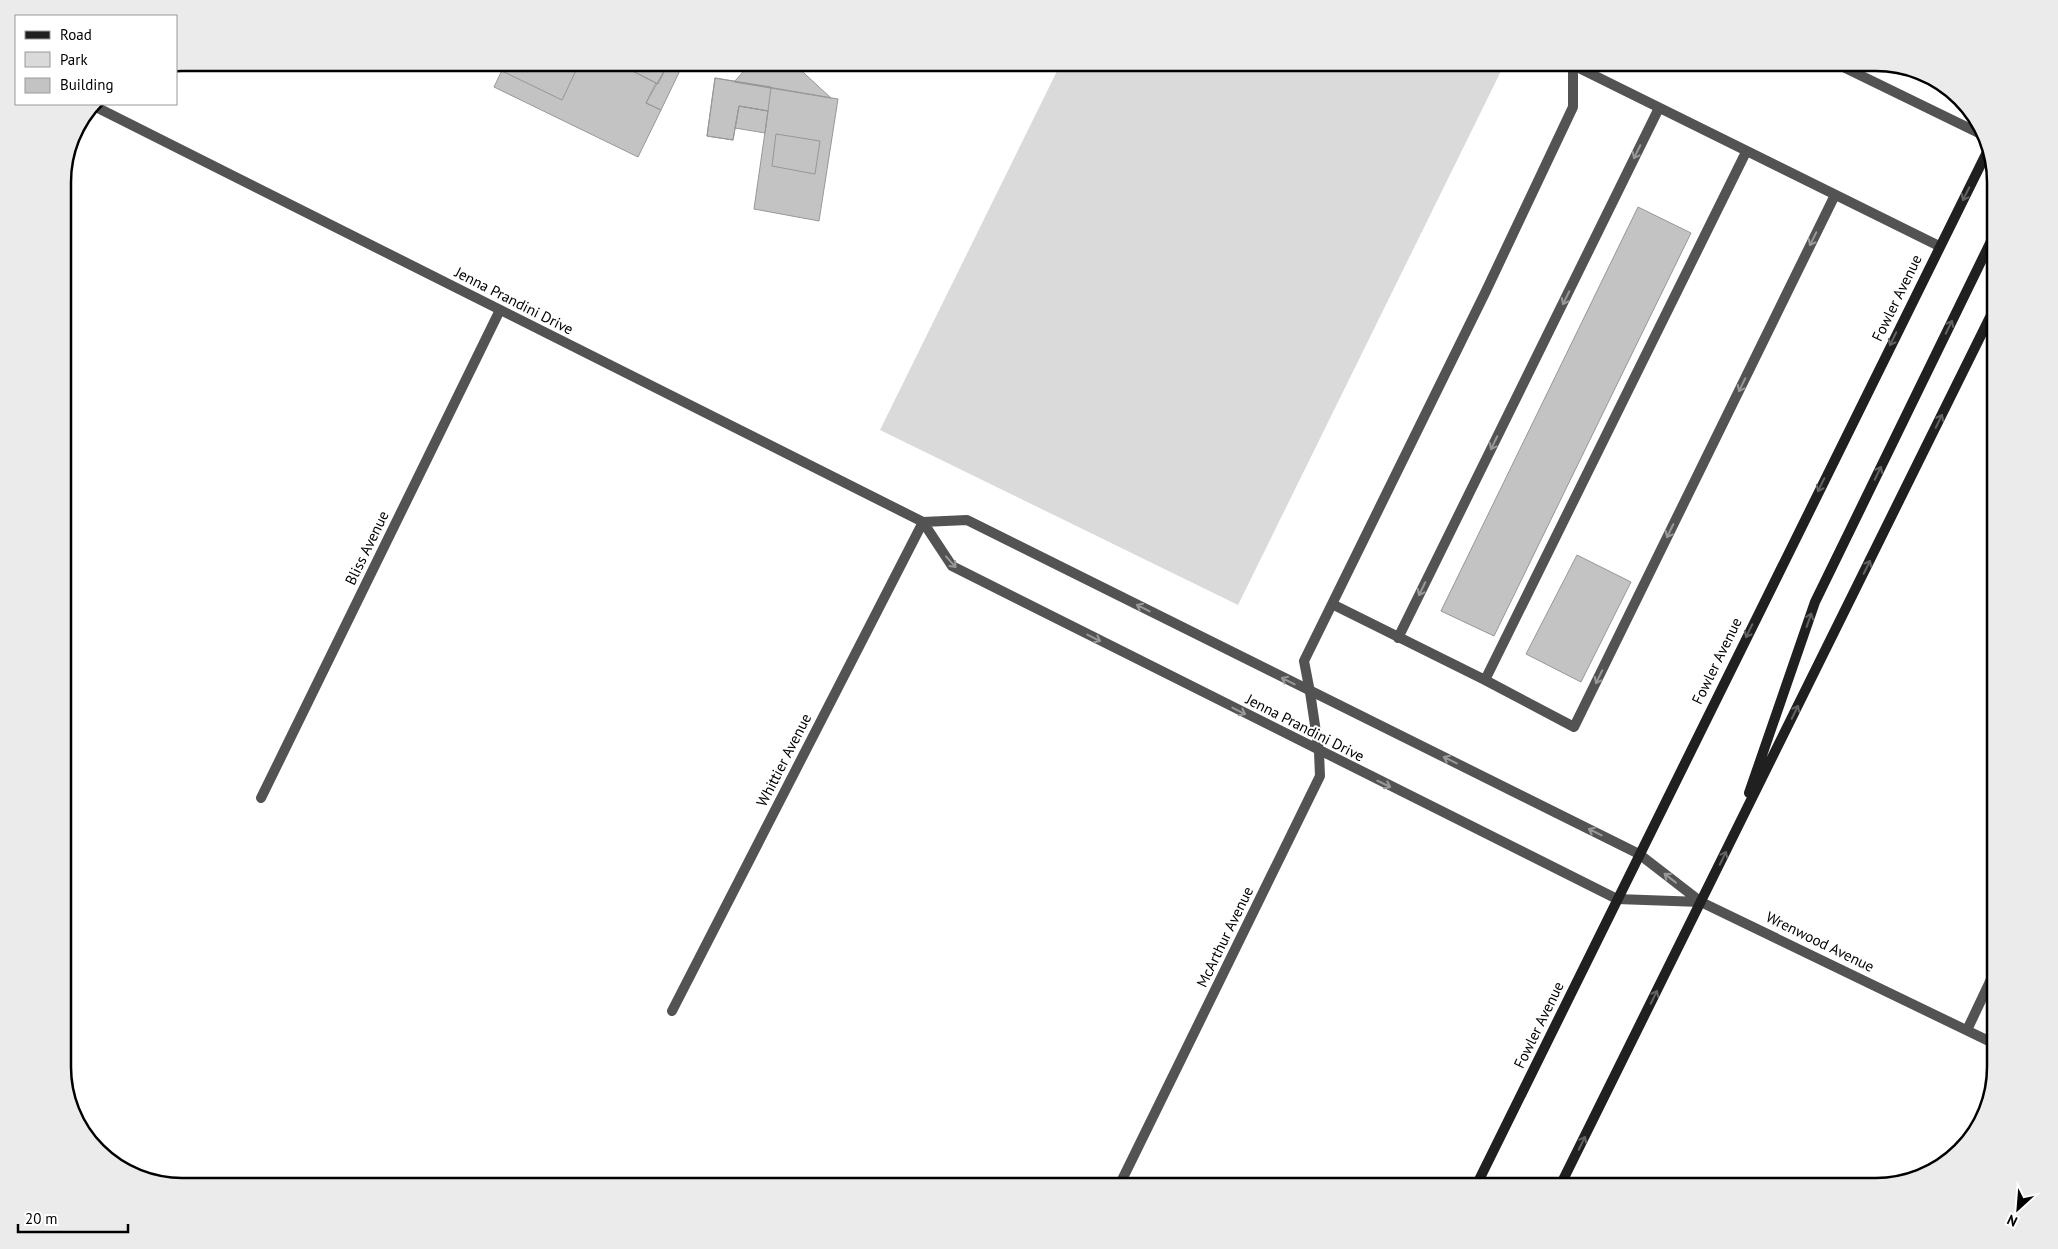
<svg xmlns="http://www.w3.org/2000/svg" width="2058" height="1249" viewBox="0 0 2058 1249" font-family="'PT Sans',sans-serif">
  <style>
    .green { fill: #dadada }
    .building { fill: #c3c3c3; stroke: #979797 }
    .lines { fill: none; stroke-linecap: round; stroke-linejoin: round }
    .lane { stroke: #535353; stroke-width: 10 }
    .street { stroke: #535353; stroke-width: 10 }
    .secondary { stroke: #202020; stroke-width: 10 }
    .oneway { stroke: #989898 }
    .oneway2 { stroke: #636363 }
    .labels { text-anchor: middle; stroke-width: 4; stroke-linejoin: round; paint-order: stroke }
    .street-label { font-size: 15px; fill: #000; stroke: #fff }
    .rim { fill: none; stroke: #000; stroke-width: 2.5 }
  </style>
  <rect width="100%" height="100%" fill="#fff"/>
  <path class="green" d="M1503 63H1505L1238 605 880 430 1061 63Z"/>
  <path class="building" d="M506 62H615L656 83 646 103 661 110 638 157 494 87Z
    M506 62H580L562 100 502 71Z
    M615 62H669L658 84Z
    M669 62H684L661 110 646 103Z
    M752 62H792L831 98 734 82Z
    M715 78 838 99 819 221 754 209 768 111 739 106 733 140 707 136Z
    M715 78 771 87 768 111 739 106 733 140 707 136Z
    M739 106 768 111 765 133 735 128Z
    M776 134 820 141 815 174 772 166Z
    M1638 207 1691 233 1494 636 1441 611Z
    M1577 555 1631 582 1581 682 1526 654Z"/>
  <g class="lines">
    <path class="lane" d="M1833 62 1983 135
      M1573 65 1939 246
      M1746 152 1485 680 1574 727 1835 195
      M1332 604 1485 680
      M1398 638 1659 108
      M1310 692 1304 661 1485 293 1573 107V65L1567 62"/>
    <path class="street" d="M92 105 923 522 967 520 1639 854 1701 902 1995 1044
      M923 522 952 566 1617 899 1701 902
      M261 798 500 310
      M672 1011 923 522
      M1967 1030 1995 971
      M1119 1186 1320 776 1319 752 1310 692"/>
    <path class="secondary" d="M1749 793 1815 602 1995 233
      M1476 1186 1988 150
      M1560 1186 1995 307"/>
  </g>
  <defs><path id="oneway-shaft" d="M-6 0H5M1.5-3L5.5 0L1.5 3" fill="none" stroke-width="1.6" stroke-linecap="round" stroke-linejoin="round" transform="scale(1.25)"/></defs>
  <g class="oneway">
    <use href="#oneway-shaft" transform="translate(1637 152) rotate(116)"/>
    <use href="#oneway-shaft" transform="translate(1813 239) rotate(116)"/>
    <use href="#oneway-shaft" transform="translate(1566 298) rotate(116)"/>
    <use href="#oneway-shaft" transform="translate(1742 385) rotate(116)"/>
    <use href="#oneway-shaft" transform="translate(1494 443) rotate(116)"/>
    <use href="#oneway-shaft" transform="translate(1670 531) rotate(116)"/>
    <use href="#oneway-shaft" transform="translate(951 562) rotate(48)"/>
    <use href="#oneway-shaft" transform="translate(1422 589) rotate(116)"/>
    <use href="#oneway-shaft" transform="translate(1143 608) rotate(-153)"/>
    <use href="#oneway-shaft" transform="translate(1094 638) rotate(27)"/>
    <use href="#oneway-shaft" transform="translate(1599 677) rotate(116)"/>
    <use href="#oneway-shaft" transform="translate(1288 681) rotate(-153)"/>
    <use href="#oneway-shaft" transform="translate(1239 711) rotate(27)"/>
    <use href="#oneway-shaft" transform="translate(1450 760) rotate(-154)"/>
    <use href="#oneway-shaft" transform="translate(1384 784) rotate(26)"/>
    <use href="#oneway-shaft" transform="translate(1595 832) rotate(-154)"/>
    <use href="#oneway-shaft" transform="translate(1670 878) rotate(-142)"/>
  </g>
  <g class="oneway2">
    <use href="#oneway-shaft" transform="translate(1966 194) rotate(117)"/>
    <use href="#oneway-shaft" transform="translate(1949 327) rotate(-64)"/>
    <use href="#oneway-shaft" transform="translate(1893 339) rotate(116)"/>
    <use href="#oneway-shaft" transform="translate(1939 421) rotate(-64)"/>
    <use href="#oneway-shaft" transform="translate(1878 473) rotate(-64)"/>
    <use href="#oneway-shaft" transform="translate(1821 485) rotate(116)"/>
    <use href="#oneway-shaft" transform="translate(1867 567) rotate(-64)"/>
    <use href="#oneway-shaft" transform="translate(1809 620) rotate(-71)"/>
    <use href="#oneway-shaft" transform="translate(1749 631) rotate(116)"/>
    <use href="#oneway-shaft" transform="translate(1795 712) rotate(-64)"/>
    <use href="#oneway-shaft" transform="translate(1723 858) rotate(-64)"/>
    <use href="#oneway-shaft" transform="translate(1654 997) rotate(-64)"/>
    <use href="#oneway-shaft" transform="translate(1582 1143) rotate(-64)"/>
  </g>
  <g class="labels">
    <g class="street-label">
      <text transform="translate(1897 298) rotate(-64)" y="5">Fowler Avenue</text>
      <text transform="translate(514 301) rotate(27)" y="5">Jenna Prandini Drive</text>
      <text transform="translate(367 548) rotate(-64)" y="5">Bliss Avenue</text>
      <text transform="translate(1717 661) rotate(-64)" y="5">Fowler Avenue</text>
      <text transform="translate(1305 728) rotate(27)" y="5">Jenna Prandini Drive</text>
      <text transform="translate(784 760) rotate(-63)" y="5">Whittier Avenue</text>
      <text transform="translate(1225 937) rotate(-64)" y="5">McArthur Avenue</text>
      <text transform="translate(1820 942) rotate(26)" y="5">Wrenwood Avenue</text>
      <text transform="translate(1539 1025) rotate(-64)" y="5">Fowler Avenue</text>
    </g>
  </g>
  <path d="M0 0H2058V1249H0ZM182 71H1876A111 111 0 0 1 1987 182V1067A111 111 0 0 1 1876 1178H182A111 111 0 0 1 71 1067V182A111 111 0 0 1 182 71Z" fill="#ebebeb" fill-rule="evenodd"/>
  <path class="rim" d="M182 71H1876A111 111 0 0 1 1987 182V1067A111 111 0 0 1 1876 1178H182A111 111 0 0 1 71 1067V182A111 111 0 0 1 182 71Z"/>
  <rect x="15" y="15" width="162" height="90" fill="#ffffff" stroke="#999999"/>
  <rect x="25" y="31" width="25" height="8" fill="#202020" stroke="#999999"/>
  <text x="60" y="40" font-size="15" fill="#000000">Road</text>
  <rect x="25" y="52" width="25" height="15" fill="#dadada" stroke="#999999"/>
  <text x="60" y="65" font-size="15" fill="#000000">Park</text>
  <rect x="25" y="78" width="25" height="15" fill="#c3c3c3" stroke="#999999"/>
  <text x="60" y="90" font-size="15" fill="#000000">Building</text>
  <g transform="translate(2018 1209) rotate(206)" stroke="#ffffff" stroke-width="4" paint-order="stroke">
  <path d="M0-4L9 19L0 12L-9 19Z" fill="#000000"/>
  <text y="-8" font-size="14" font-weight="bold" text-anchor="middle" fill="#000000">N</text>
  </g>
  <path d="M18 1224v8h110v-8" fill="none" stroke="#000000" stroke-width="2.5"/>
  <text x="25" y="1224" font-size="15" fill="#000000" stroke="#ffffff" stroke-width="4" paint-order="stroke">20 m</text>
</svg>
